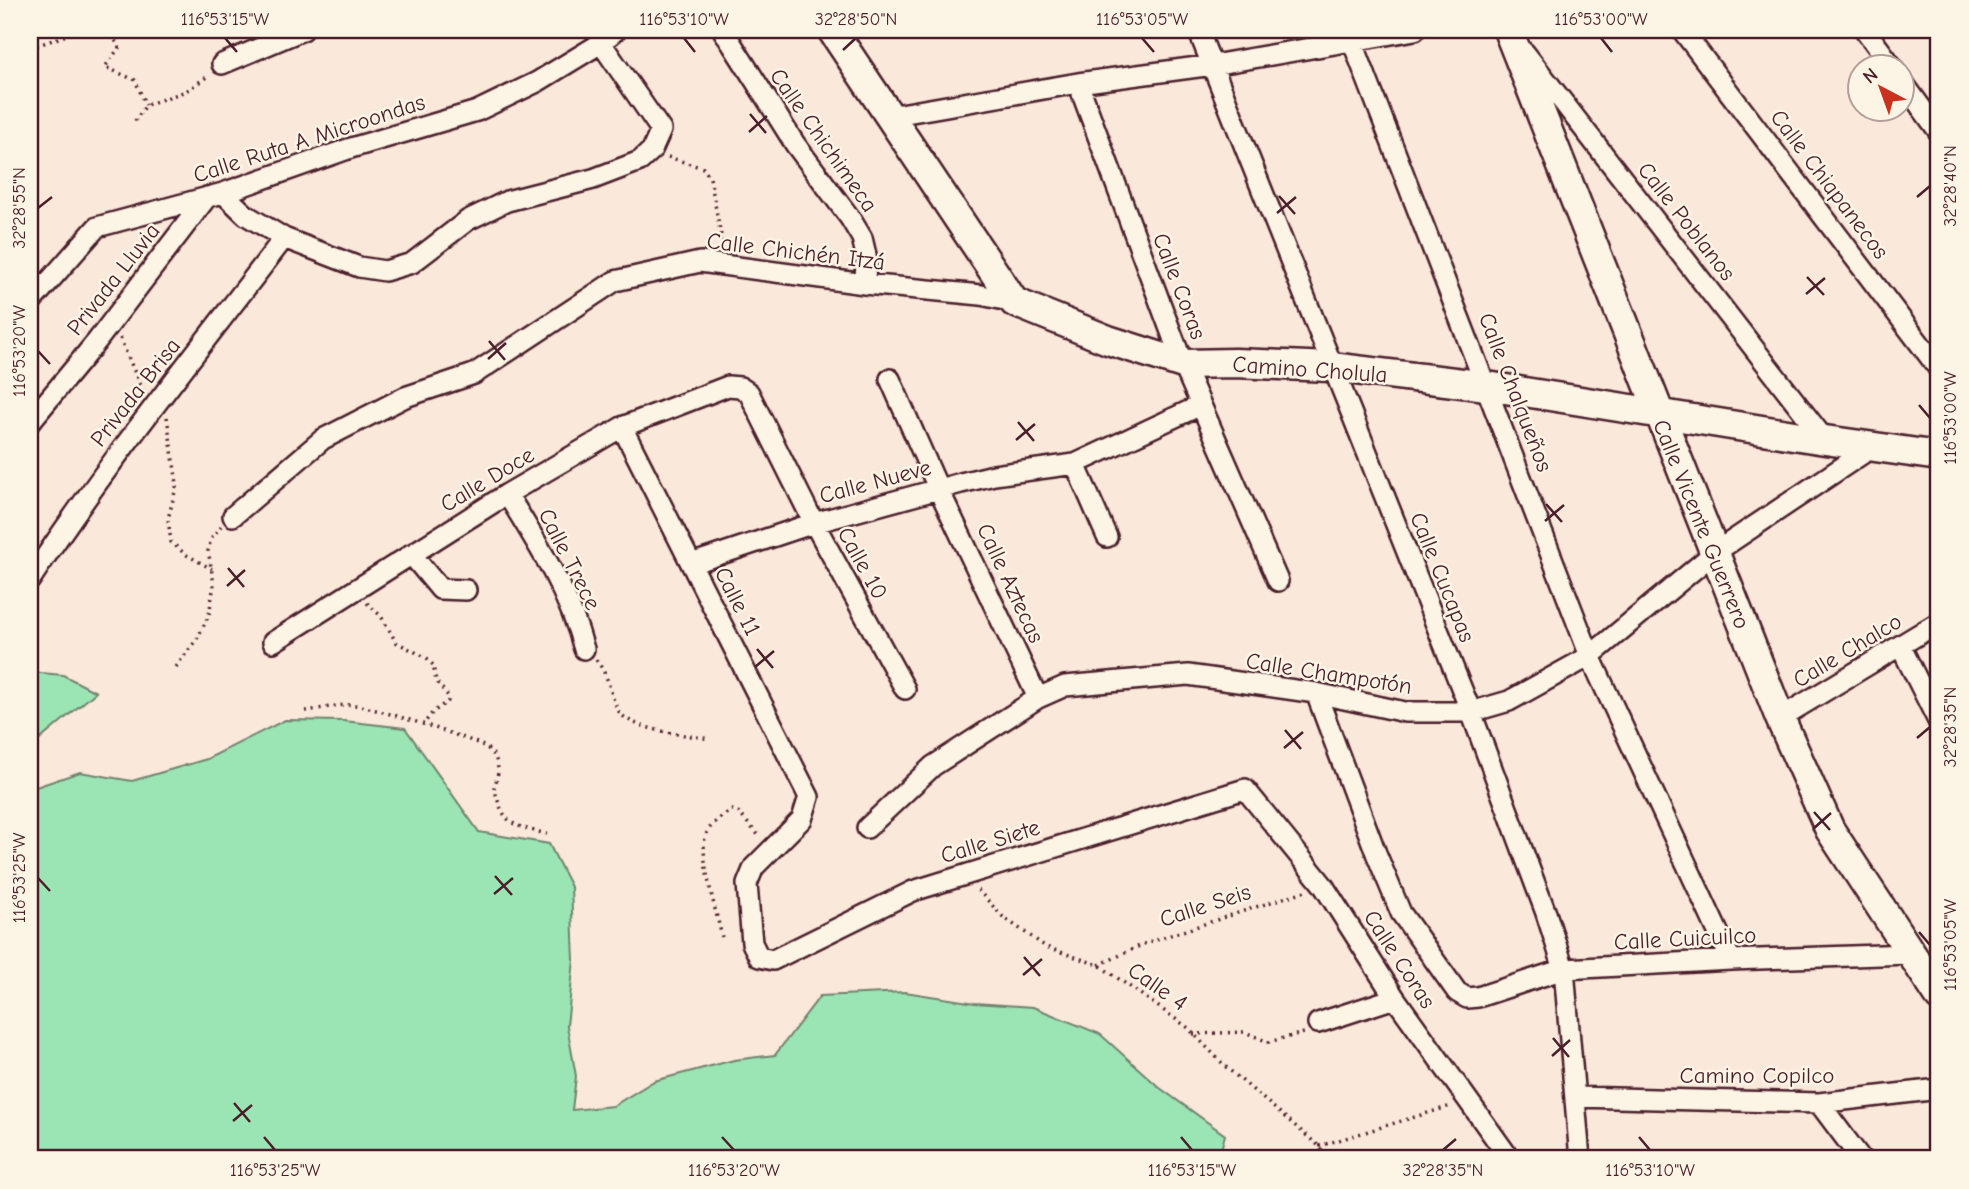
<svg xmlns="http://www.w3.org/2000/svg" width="1969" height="1189" viewBox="0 0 1969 1189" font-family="'Comic Neue',sans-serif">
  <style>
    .green { fill: #9be5b4; stroke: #728270; stroke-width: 2 }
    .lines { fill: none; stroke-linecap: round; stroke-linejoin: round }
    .street-casing { stroke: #4a1f2b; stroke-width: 24 }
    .secondary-casing { stroke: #4a1f2b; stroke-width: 33 }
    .path { stroke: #4a1f2b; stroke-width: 3.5; stroke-dasharray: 2 5; stroke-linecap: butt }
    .street { stroke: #fcf5e5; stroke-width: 19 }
    .secondary { stroke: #fcf5e5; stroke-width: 28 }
    .ticks { fill: none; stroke: #4a1f2b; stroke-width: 2.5 }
    .labels { text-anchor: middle; stroke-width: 5; stroke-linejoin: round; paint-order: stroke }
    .street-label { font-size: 23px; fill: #4a1f2b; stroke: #fcf5e5 }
    .neatline { fill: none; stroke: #4a1f2b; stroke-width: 2.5 }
    .ticks-label { font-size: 18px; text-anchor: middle; fill: #4a1f2b }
  </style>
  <rect width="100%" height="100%" fill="#fae8da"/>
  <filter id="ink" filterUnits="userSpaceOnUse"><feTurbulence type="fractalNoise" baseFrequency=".0143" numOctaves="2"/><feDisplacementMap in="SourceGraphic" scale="14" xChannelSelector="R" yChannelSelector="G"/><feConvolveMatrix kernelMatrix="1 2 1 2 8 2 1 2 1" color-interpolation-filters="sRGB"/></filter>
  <g filter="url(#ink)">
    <path class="green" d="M30 672 63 675 96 692 30 748Z
      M285 720 344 721 405 728 479 832 549 844 571 887 574 960 567 1026 576 1076 572 1110 613 1106 654 1081 734 1060 775 1055 820 996 905 992 975 1003 1033 1007 1100 1034 1160 1088 1225 1135 1220 1153 1225 1159H30V789L80 772 132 781 207 759Z"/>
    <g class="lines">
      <g class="street-casing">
        <path id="street" d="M723 30 795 144 850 218 862 238 866 255 865 284
          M1198 30 1471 712 1546 913 1564 969 1580 1159
          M1348 30 1590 656 1731 960
          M1682 30 1939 369
          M1865 30 1892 66
          M1525 53 1825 440
          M222 64 303 30
          M1902 81 1939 132
          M1078 83 1183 364 1278 581
          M889 116 1078 83 1213 65 1415 30
          M223 193 246 215 284 238 359 267 385 271 412 263 468 220 507 201 593 179 640 161 652 150 661 130 601 43
          M30 303 97 227 223 193 351 148 477 111 537 82 601 43 616 30
          M890 379 939 490 1038 698
          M30 422 97 341 207 197
          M622 427 809 797 802 819 754 867 747 884 752 943 759 957 773 960 913 891 1245 789 1323 885 1395 998 1510 1159
          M1075 464 1107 537
          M507 494C538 544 569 593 584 649
          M233 516 323 439 405 397 474 374 615 281 700 262 865 284 981 295 1014 302
          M411 554 440 589 466 590
          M691 564 814 523 961 483 994 475 1075 464 1201 405
          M30 580C108 461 198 351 284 238
          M273 642 507 494 622 427 728 386 740 387 749 393 814 523 905 689
          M1901 647 1939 723
          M1316 693 1376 853 1401 913 1457 992 1467 998 1478 997 1564 969 1731 960 1910 954
          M1780 718 1939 622
          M867 828 933 766 1038 698 1065 686 1188 675 1316 693 1405 712H1471L1509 701 1590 656 1714 553 1874 446
          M1318 1023 1395 998
          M1575 1097 1819 1103 1939 1089
          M1819 1103 1861 1159"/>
      </g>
      <g class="secondary-casing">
        <path id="secondary" d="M832 30 1014 302 1108 340 1183 364 1235 363 1331 367 1487 386 1825 440 1939 456
          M1508 30 1780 718 1830 830 1939 996"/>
      </g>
      <path class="path" d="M106 30 118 44 119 48 105 67 135 80 146 105
        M30 48 81 30
        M135 121 146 105 186 91 208 76
        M668 157 703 168 710 178 723 246
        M120 338 143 392
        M167 417 177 484 168 519 171 542 185 554 212 569
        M367 603 381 616 396 642 427 658 433 665 436 681 448 696V701L432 713 423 725
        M596 660C610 677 609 692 618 710 628 730 688 735 710 739
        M176 667 197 639 209 615 214 584 208 550 211 539 221 526
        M306 711C321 709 339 704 354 705 369 706 477 740 487 748 500 759 500 773 494 787 504 825 510 825 547 834
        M978 890 1003 917 1046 947 1099 965 1187 1027 1227 1068 1319 1146 1328 1159
        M722 937C717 914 700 860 705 838 708 825 721 817 732 810L738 812 760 837
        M1099 965 1146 943 1305 891
        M1193 1034 1245 1032 1268 1042 1304 1033
        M1319 1146 1451 1106"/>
      <use href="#street" class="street"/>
      <use href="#secondary" class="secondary"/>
    </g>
  </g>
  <path class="ticks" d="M225 38 237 52M684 38 695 52M1142 38 1154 52M1601 38 1612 52M843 50 856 38M750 114 766 133M749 132 767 116M1279 196 1295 214M1917 197 1930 186M38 208 52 197M1277 213 1296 197M1807 277 1824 295M1806 294 1825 278M489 341 505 360M38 351 50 364M488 359 506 343M1919 405 1930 418M1018 422 1034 441M1016 440 1035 424M1546 504 1562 522M1545 521 1564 505M228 568 244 587M227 586 245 570M757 649 773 668M755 667 774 651M1285 730 1301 749M1917 738 1930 727M1284 748 1303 732M1814 812 1830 830M1813 829 1831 813M495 876 512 895M38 878 50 891M494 894 513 878M1919 932 1930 945M1024 957 1040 976M1023 975 1042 959M1553 1038 1569 1057M1552 1056 1570 1040M234 1103 250 1122M233 1121 252 1105M264 1137 275 1150M722 1137 734 1150M1181 1137 1192 1150M1639 1137 1650 1150M1443 1150 1456 1139"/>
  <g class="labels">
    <g class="street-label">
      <text transform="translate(309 138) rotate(-18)" y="8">Calle Ruta A Microondas</text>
      <text transform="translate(824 140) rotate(55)" y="8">Calle Chichimeca</text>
      <text transform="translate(1830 184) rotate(53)" y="8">Calle Chiapanecos</text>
      <text transform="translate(1687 221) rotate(52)" y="8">Calle Poblanos</text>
      <text transform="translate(796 251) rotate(7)" y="8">Calle Chichén Itzá</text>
      <text transform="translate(113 279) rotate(-52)" y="8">Privada Lluvia</text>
      <text transform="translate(1180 286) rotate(69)" y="8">Calle Coras</text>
      <text transform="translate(1310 369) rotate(4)" y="8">Camino Cholula</text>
      <text transform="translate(135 392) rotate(-52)" y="8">Privada Brisa</text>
      <text transform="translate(1516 392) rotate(69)" y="8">Calle Chalqueños</text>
      <text transform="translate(487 479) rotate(-31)" y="8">Calle Doce</text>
      <text transform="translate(875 481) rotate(-15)" y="8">Calle Nueve</text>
      <text transform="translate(1702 524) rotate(68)" y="8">Calle Vicente Guerrero</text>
      <text transform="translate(570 559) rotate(63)" y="8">Calle Trece</text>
      <text transform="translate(863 563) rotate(61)" y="8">Calle 10</text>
      <text transform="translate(1443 577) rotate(68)" y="8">Calle Cucapas</text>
      <text transform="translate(1011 583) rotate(65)" y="8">Calle Aztecas</text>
      <text transform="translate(738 601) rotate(63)" y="8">Calle 11</text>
      <text transform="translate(1847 650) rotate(-31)" y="8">Calle Chalco</text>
      <text transform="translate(1329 673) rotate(9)" y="8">Calle Champotón</text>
      <text transform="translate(990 841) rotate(-17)" y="8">Calle Siete</text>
      <text transform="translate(1205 905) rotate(-18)" y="8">Calle Seis</text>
      <text transform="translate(1685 938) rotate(-3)" y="8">Calle Cuicuilco</text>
      <text transform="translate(1400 959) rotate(57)" y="8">Calle Coras</text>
      <text transform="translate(1158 986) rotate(35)" y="8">Calle 4</text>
      <text x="1757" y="1083">Camino Copilco</text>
    </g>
  </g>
  <rect width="1969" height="1189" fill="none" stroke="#fcf5e5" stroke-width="77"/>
  <g transform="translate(1881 88) rotate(319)"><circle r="33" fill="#fcf5e5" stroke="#b59f9b" stroke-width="2"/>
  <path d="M0-5L12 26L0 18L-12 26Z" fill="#c8321e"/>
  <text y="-10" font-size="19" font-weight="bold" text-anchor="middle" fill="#4a1f2b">N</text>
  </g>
  <rect x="38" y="38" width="1892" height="1112" class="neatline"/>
  <g class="ticks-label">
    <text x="225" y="25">116°53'15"W</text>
    <text x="684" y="25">116°53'10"W</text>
    <text x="856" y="25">32°28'50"N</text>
    <text x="1142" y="25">116°53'05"W</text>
    <text x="1601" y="25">116°53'00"W</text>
    <text transform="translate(1950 186) rotate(-90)" y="6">32°28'40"N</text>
    <text transform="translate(19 208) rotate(-90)" y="6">32°28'55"N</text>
    <text transform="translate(19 351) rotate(-90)" y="6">116°53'20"W</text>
    <text transform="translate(1950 418) rotate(-90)" y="6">116°53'00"W</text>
    <text transform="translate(1950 727) rotate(-90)" y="6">32°28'35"N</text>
    <text transform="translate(19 878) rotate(-90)" y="6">116°53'25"W</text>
    <text transform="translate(1950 945) rotate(-90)" y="6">116°53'05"W</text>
    <text x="275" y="1176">116°53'25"W</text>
    <text x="734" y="1176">116°53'20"W</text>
    <text x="1192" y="1176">116°53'15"W</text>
    <text x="1443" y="1176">32°28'35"N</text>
    <text x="1650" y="1176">116°53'10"W</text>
  </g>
</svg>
